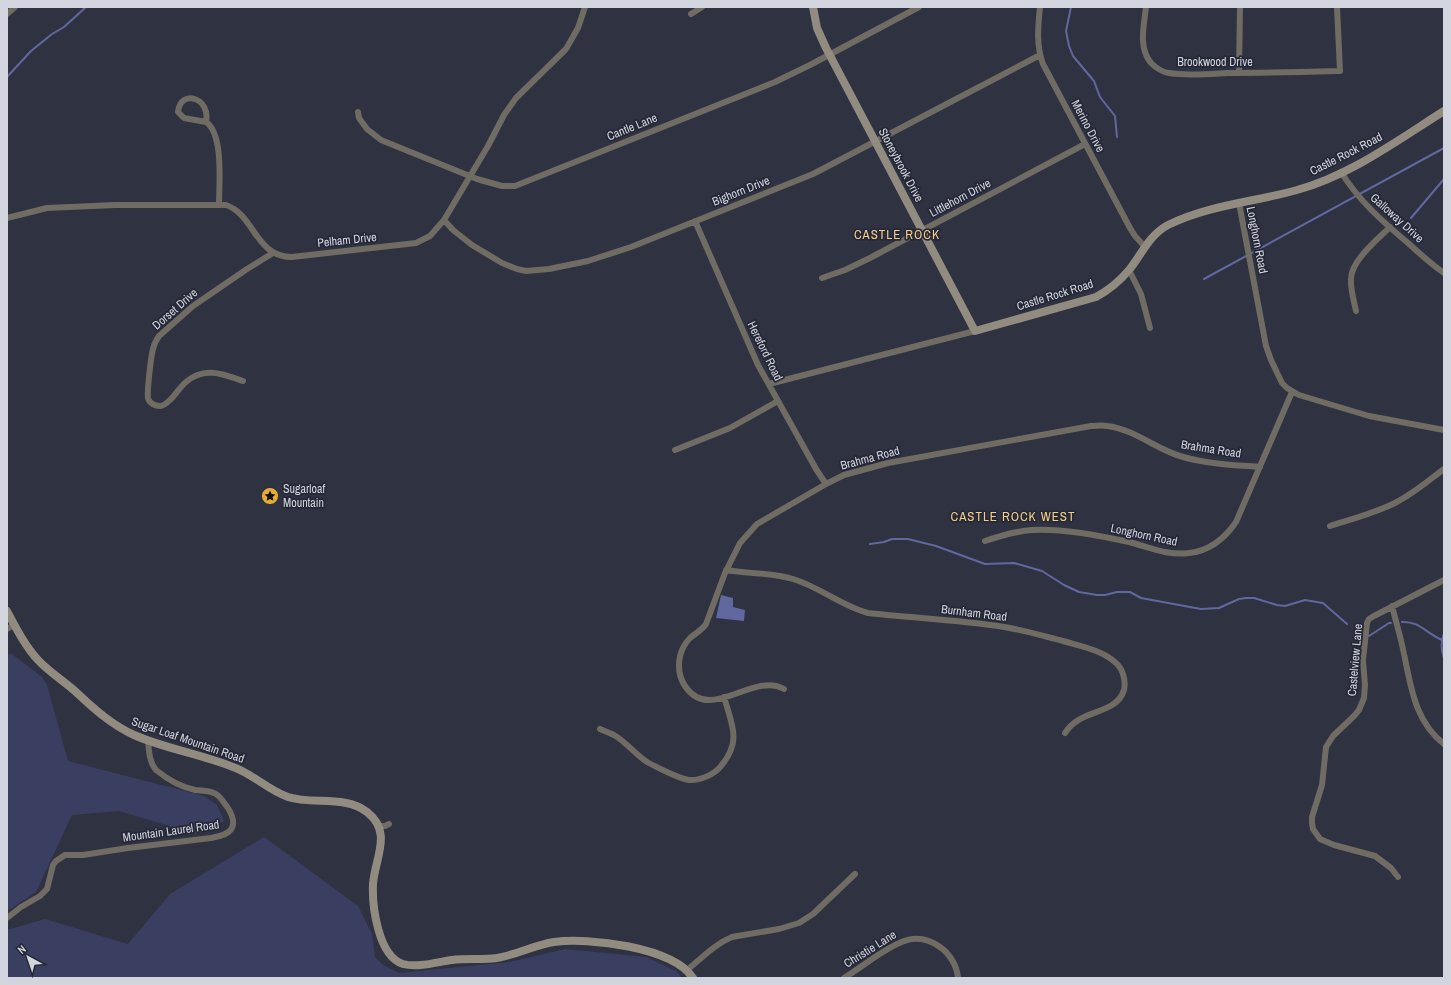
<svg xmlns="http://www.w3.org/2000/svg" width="1451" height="985" viewBox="0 0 1451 985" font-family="'Archivo Narrow',sans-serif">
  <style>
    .green { fill: #3a3f61 }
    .water { fill: #60689f }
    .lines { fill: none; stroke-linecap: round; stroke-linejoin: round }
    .stream { stroke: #60689f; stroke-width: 2 }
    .street { stroke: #706c64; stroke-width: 6 }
    .secondary { stroke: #928b80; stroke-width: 8 }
    .labels { text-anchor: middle; stroke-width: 3.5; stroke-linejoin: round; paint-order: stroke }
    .street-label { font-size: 12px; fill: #d2d4de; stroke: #252837 }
    .poi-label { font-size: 12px; fill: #d2d4de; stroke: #252837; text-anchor: start }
    .neighbourhood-label { font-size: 13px; letter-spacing: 1px; fill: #f6ce87; stroke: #252837 }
  </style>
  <rect width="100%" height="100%" fill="#2f3241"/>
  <path class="green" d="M7 654H12L42 677 47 685 68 761 204 796 217 805 224 821 196 834 119 811 72 815 36 892 7 911Z
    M264 837 358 906 372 934 375 957 383 965 399 973 510 962 565 949 646 957 676 971 682 978H7V930L45 919 128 944 170 894Z"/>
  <path class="water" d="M721 595 733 598V607L745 610 744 621 716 618Z"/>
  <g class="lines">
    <path class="stream" d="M1071 7 1066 31 1069 46 1073 56 1094 81 1100 97 1115 116 1117 137
      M7 77 31 51 52 34 64 27 86 7
      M1411 218 1444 179
      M1204 279 1444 148
      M870 544 884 542 892 539H908L936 546 985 564 1014 563 1042 571 1064 585 1079 592 1097 595H1105L1117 592H1130L1141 598 1201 609 1219 608 1239 599 1246 598H1254L1277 605 1285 606 1305 600 1323 603 1347 624
      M1402 622C1419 621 1426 633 1442 640
      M1444 633C1441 641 1441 650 1444 658
      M1354 634 1361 635
      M1369 636 1389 623H1391"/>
    <path class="street" d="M1040 7C1038 27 1036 45 1043 64L1130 228 1135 236 1145 247
      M1146 7C1144 26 1138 47 1151 63 1156 68 1162 72 1169 73 1187 76 1209 74 1227 73 1265 73 1302 72 1340 71L1337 7
      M7 14 15 7
      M691 14 702 7
      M1239 73 1240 7
      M358 112 359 118 367 129 381 140 477 179 502 186H515L775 82 810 65 919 7
      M206 122 184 118 178 112C180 89 211 97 206 122 224 134 219 185 219 205
      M1341 172C1359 201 1383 222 1408 243 1420 254 1431 264 1444 273
      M1239 203 1266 346 1271 360 1282 383 1287 388 1299 395 1369 416 1444 430
      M7 218 47 208 115 205H226C255 215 255 257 292 257L416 243 430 236 444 220 488 146 504 115 516 98 566 49 578 28 585 7
      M444 220 453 230 472 245 502 263 517 269 526 271 549 269 588 261 631 247 813 174 1040 55
      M695 221 758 365 816 469 826 484
      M1129 270 1141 294 1150 328
      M822 278 845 270 870 258 1085 144
      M1356 311C1354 301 1350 288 1351 278 1352 260 1378 239 1390 227
      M243 381C223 374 204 366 186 382 180 387 176 394 170 400 167 403 164 406 160 406 155 406 149 403 148 398 147 391 151 353 154 346 155 342 157 339 159 336L193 306 247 269 273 253
      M769 384 975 331
      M675 450 730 428 778 401
      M1330 526C1352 519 1375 513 1395 503 1413 494 1428 481 1444 469
      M985 541C1000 536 1016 531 1032 530 1060 528 1102 536 1129 542 1149 547 1168 556 1189 553 1209 551 1225 538 1236 522L1292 392
      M726 570C748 574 771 572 793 579 820 587 841 606 868 613 913 618 959 620 1004 627 1024 630 1043 636 1063 641 1080 646 1102 650 1116 663 1123 669 1126 681 1124 690 1116 716 1080 708 1065 733
      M1392 606C1396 622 1401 638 1404 654 1411 687 1415 722 1444 744
      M7 629 14 625
      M784 689C753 671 710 724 685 686 675 671 678 650 690 638 696 633 702 630 706 624L725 573 740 543 757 524 826 484 844 475 888 463 1091 426C1096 426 1102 425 1107 426 1134 429 1157 450 1183 457 1208 464 1235 465 1260 467
      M600 729C604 731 610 733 614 735 626 742 635 754 647 762 656 767 680 779 689 780 700 781 715 774 721 766 742 741 732 725 724 697
      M378 826H385L389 824
      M1398 877 1391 868 1375 856 1334 845 1320 839 1313 829 1312 823V817L1322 785 1326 747 1333 736 1354 716 1359 710 1364 698 1365 685 1363 660 1367 623 1369 619 1374 616 1444 580
      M7 918 21 907 40 896 47 889 53 865 56 861 65 855H83L128 848 211 838C230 835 240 828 228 808 224 803 221 797 216 794 209 790 202 791 195 790 181 787 167 779 156 770 149 762 149 750 148 740
      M687 970C702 958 715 944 732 937L779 929 799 923 813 914 855 874
      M844 978C855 971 865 964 875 957 896 944 915 929 940 947 950 954 957 966 958 978"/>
    <path class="secondary" d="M813 7 817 28 826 48 975 331 1096 297C1109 290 1119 282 1129 270 1142 254 1149 235 1168 225 1209 205 1254 202 1297 190 1351 175 1398 140 1444 111
      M7 611C16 628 25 646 38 660 49 672 64 681 76 692 94 709 112 725 134 735 166 749 201 754 233 767 253 774 268 790 288 797 313 805 345 795 367 812 393 832 375 858 373 884 372 906 378 956 403 964 418 968 437 962 452 960 467 958 482 960 497 958 516 955 534 945 554 942 588 937 673 947 693 978"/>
  </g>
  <defs>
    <g id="sight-disc" transform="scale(0.9)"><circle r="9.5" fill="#e6ac36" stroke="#252837"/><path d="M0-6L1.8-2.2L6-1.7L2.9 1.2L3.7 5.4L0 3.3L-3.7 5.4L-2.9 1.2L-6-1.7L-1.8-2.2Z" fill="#111"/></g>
  </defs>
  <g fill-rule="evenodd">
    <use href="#sight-disc" x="270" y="496"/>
  </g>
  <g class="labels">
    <g class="street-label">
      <text x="1215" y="66">Brookwood Drive</text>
      <text transform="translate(1088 126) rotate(62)" y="4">Merino Drive</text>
      <text transform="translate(632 127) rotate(-22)" y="4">Cantle Lane</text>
      <text transform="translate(1346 154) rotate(-27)" y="4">Castle Rock Road</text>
      <text transform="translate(901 165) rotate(62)" y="4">Stoneybrook Drive</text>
      <text transform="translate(741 191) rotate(-22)" y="4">Bighorn Drive</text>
      <text transform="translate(960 198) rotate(-28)" y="4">Littlehorn Drive</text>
      <text transform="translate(1397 218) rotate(42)" y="4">Galloway Drive</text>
      <text transform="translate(347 240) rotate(-6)" y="4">Pelham Drive</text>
      <text transform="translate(1257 240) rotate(79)" y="4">Longhorn Road</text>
      <text transform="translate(1055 295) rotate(-17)" y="4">Castle Rock Road</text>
      <text transform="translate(175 309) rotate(-41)" y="4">Dorset Drive</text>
      <text transform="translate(765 351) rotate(64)" y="4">Hereford Road</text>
      <text transform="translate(1211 449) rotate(9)" y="4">Brahma Road</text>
      <text transform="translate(870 458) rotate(-15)" y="4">Brahma Road</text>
      <text transform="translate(1144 535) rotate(12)" y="4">Longhorn Road</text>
      <text transform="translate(974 613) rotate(7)" y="4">Burnham Road</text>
      <text transform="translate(1355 660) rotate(-85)" y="4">Castelview Lane</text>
      <text transform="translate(188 740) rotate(19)" y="4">Sugar Loaf Mountain Road</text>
      <text transform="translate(171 831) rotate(-8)" y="4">Mountain Laurel Road</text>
      <text transform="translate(870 949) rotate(-32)" y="4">Christie Lane</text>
    </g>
    <g class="poi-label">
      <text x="283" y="493">Sugarloaf<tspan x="283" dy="14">Mountain</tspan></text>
    </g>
    <g class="neighbourhood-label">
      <text x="897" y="239">CASTLE ROCK</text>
      <text x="1013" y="521">CASTLE ROCK WEST</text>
    </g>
  </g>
  <rect width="1451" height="985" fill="none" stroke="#d2d4de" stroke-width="16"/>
  <g transform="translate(28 957) rotate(320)" stroke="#252837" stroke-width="3" paint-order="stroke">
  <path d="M0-3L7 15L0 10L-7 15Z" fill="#d2d4de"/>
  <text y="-6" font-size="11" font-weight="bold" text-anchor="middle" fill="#d2d4de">N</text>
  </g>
</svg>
